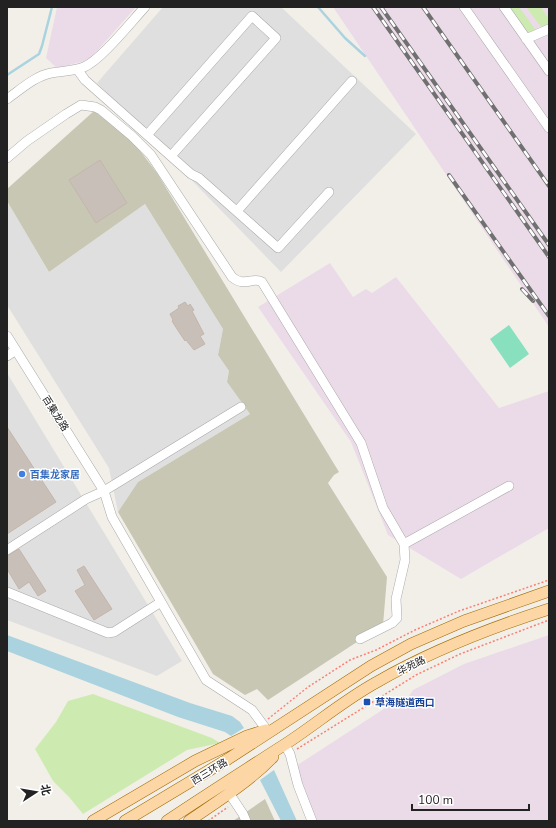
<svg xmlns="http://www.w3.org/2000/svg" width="556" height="828" viewBox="0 0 556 828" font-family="'Nunito Sans','Noto Sans SC',sans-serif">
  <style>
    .residential { fill: #e0dfdf }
    .industrial { fill: #ebdbe8 }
    .construction { fill: #c7c7b4 }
    .grass { fill: #cdebb0 }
    .pitch { fill: #88e0be }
    .water { fill: #aad3df }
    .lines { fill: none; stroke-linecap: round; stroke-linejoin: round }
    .stream { stroke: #aad3df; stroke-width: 2.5 }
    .building { fill: #c7bfb8; stroke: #c4b6ab }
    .minor-casing { stroke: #a9a9a9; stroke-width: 10 }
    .major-casing { stroke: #a06b00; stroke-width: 12 }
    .path { stroke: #fa8072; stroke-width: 1.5; stroke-dasharray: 2 2; stroke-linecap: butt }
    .minor { stroke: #fff; stroke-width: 9 }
    .major { stroke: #fcd6a4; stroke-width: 11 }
    .rail-casing { stroke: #707070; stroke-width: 4 }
    .rail { stroke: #fff; stroke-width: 2.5; stroke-dasharray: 8; stroke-linecap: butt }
    .shop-dot { fill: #3f7fe0; stroke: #fff; stroke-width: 1.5 }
    .transit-dot { fill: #1a4fb4; stroke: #fff; stroke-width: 1.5 }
    .labels { text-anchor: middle; stroke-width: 3; stroke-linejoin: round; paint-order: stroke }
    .street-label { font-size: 10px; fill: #222; stroke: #fff }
    .shop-label { font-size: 10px; font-weight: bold; fill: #366cbe; stroke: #fff; text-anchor: start }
    .transit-label { font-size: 10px; font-weight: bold; fill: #164399; stroke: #fff; text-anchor: start }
  </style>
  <rect width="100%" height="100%" fill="#f2efe9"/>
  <path class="residential" d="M163 7H281L416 134 281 272 97 83Z
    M7 201 49 272 145 204 223 329 218 355 229 371 227 382 250 414 138 482 118 512 109 468 7 305Z
    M7 373 182 661 157 676 7 620Z"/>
  <path class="industrial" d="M57 7H136L89 60 57 68 46 58Z
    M333 7H549V327Z
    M330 263 353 297 366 289 372 293 396 277 499 408 549 391V528L461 579 388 535 351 442 258 307Z
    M549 635V821H314L296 766 393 703 407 699 413 690 464 664Z"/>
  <path class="construction" d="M94 111 131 139 157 173 339 472 334 475 328 483 387 577 383 625 268 700 257 689 245 695 213 674 118 512 138 482 250 414 227 382 229 371 218 355 223 329 145 204 49 272 7 201V189Z
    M265 799 275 821H233Z"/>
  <path class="grass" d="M512 7H519L536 30 530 33 527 32 511 10Z
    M526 7H541L549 19V25L541 27Z
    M93 694 212 738 220 743 187 750 83 814 69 797 53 781 35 749 56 722 68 701Z"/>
  <path class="pitch" d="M509 325 529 354 510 368 490 339Z"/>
  <path class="water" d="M7 635 190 703 232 716 240 722 244 728 231 736 225 732 178 717 7 651Z
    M274 770 297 821H281L260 780Z"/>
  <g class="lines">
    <path class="stream" d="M318 7 345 38 365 56
      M7 75 39 54 42 46 52 7"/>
  </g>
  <path class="building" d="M100 160 127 203 96 223 69 180Z
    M185 302 188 306 190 304 194 310 192 311 204 334 200 336 205 344 194 350 186 340 185 341 177 329 172 321 173 320 170 314 179 308 178 306Z
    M7 427 56 502 7 534Z
    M19 549 46 591 38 596 29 582 19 589 7 569V556Z
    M84 566 112 609 94 620 75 591 85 585 77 570Z"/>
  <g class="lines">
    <g class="minor-casing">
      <path id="minor" d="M464 7 549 128
        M504 7 549 71
        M526 39 549 29
        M77 69 85 80 191 174 199 178 278 248 329 192
        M7 99C20 90 35 76 51 73 62 71 74 71 84 67 101 60 131 22 145 7
        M147 135 252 16 276 38 171 156
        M7 158 27 141 66 114 81 105 95 107 101 110 132 136 151 155 232 277C245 288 253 276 262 282L356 435 361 443 383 508 404 544 405 560 396 599 397 618 392 623 360 639
        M237 211 352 81
        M7 336 104 491 112 517 206 680 252 710 269 733
        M7 356 16 350
        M404 544 509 486
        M7 550 86 499 104 491 241 407
        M7 592 108 633 114 632 161 602
        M285 745 290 754 298 785 312 821
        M229 793 243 814 246 821"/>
    </g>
    <g class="major-casing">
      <path id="major" d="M93 821 195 761 247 736 266 730
        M125 821 228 759 371 666 411 644 464 621 549 591
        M167 821C206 795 245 770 284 745 315 725 344 700 377 682 431 651 490 628 549 609
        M189 821C218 801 249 782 273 757"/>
    </g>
    <path class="path" d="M268 719 308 687 350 660 376 650 415 630 459 611 549 580
      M297 749 416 675 460 654 549 620
      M208 821 228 807"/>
    <use href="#minor" class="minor"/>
    <use href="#major" class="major"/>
    <g class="rail-casing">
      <path id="rail" d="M373 7 549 257
        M381 7 549 245
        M423 7 549 186
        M449 175 549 316
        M522 289 533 301"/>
    </g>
    <use href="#rail" class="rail"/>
  </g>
  <circle class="shop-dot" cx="22" cy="474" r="4"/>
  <rect class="transit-dot" x="363" y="698" width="8" height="8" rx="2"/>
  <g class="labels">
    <g class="street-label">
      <text transform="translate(56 413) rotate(58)" y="4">百集龙路</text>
      <text transform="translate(411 665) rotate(-26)" y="4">华苑路</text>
      <text transform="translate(209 771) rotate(-31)" y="4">西三环路</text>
    </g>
    <g class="shop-label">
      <text x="30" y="478">百集龙家居</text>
    </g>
    <g class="transit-label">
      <text x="375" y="706">草海隧道西口</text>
    </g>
  </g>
  <rect width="556" height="828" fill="none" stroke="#222222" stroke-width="16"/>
  <g transform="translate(36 792) rotate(78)" stroke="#ffffff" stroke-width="3" paint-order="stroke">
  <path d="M0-3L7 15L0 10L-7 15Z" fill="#222222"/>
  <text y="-6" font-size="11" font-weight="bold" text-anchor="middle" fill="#222222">北</text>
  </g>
  <path d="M412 804v6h117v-6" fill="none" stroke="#222222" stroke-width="2"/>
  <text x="418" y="804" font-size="12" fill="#222222" stroke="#ffffff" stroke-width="3" paint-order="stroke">100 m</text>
</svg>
